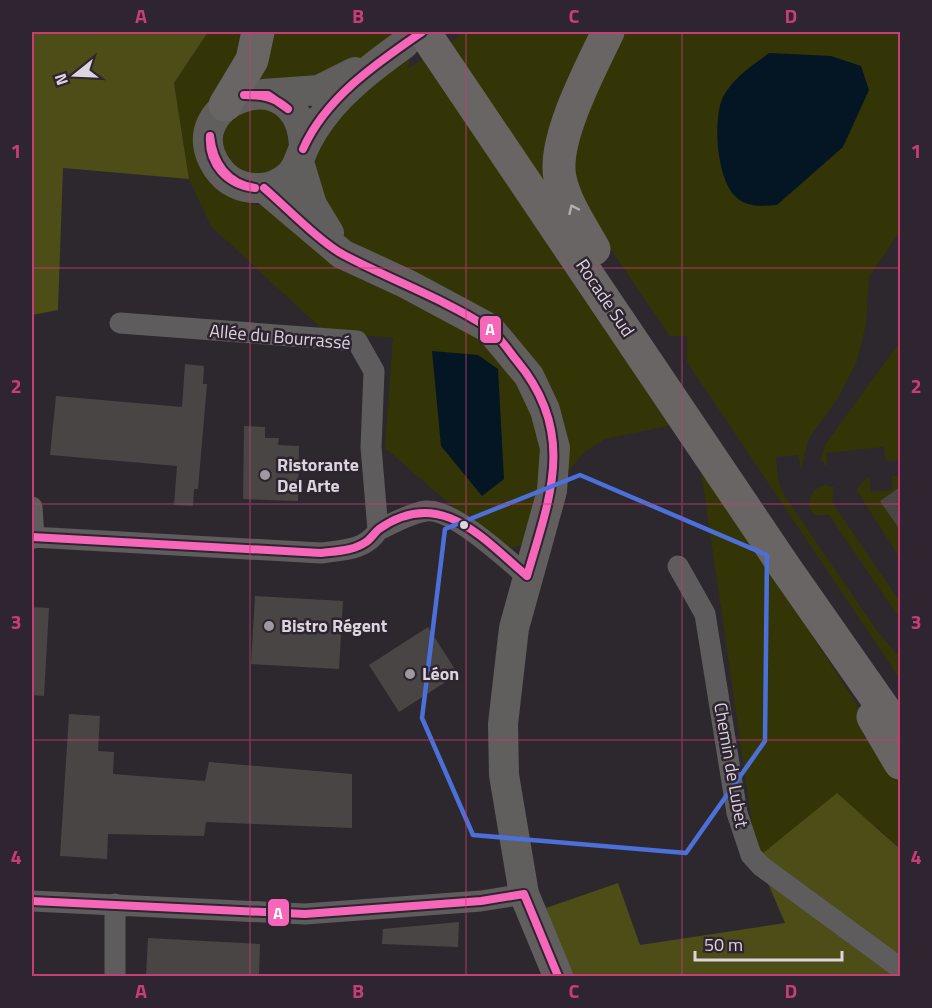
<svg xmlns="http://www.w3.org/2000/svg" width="932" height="1008" viewBox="0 0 932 1008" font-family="'Titillium Web',sans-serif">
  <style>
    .green { fill: #343506 }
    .forest { fill: #4c4d17 }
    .water { fill: #041523 }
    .building { fill: #494545 }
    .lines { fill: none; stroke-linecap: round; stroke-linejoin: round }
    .street { stroke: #5e5c5c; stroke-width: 21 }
    .secondary { stroke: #615e5e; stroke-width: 30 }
    .primary { stroke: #696565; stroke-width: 33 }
    .bus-1-casing { stroke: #2e2530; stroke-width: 12 }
    .bus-1 { stroke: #f667b9; stroke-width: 8 }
    .oneway { stroke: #b3aeb3 }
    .marked { fill: none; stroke: #4c70d9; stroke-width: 4.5; stroke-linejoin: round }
    .grid { fill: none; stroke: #c73e75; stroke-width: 1.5; stroke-opacity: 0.55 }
    .poi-dot { fill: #9e989f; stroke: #2e2530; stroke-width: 2 }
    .bus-dot { fill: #dbd5dd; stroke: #2e2530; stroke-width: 2 }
    .labels { text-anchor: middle; stroke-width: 5; stroke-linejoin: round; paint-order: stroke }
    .street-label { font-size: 18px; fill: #dbd5dd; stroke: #2e2530 }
    .poi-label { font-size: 18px; font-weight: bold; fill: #dbd5dd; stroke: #2e2530; text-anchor: start }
    .line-badge { stroke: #2e2530; stroke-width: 2 }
    .badge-label { font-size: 16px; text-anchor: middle; font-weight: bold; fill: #fff }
    .neatline { fill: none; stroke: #c73e75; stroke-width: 2 }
    .grid-label { font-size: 20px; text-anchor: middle; font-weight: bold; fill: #c73e75 }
  </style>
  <rect width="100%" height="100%" fill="#2d282d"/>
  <path class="green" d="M208 32H251L208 109 243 201 262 206 479 337 522 387 545 455 525 543 517 547H500L385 448 393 338 324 331 211 226 189 179 174 83Z
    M263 32H395L399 36 359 64 313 84H252Z
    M443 32H601L564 213 444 46 461 35Z
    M614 32H900V231L869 277 866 324 857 361 838 398 809 438 801 468 798 455 776 457 778 480 784 495 877 631 900 658V679L687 362V336H670L575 197 573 128Z
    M411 55 407 69 423 59 672 425 605 439 586 451 564 476 536 373 335 234 311 172 330 116Z
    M256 106 281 115 293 139 277 173 238 174 222 153C224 121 226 119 256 106Z
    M900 342V460L886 461 884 447 826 453 827 466 825 465 821 459 825 445Z
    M700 463 854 700 900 779V849L876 826 757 858Z
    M900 475V487L881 501 900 530V558L857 491 861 483 869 477 871 492 892 490V476Z
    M825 485 834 487 832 502 900 602V619L829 515H814L810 509C808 497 813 488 825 485Z"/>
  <path class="forest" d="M32 32H208L174 83 189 179 63 168 58 310 32 315Z
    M837 793 900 849V976H564L546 908 618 883 640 945 785 923 757 858Z"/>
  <path class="water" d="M769 53 831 56 861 66 869 90 843 147 777 205C763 206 749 208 737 198 717 182 712 120 723 97 734 77 751 67 769 53Z
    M432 351 478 355 498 369 504 479 482 496 441 446Z"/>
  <path class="building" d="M185 364 204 366 203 384H207L198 489H194L193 506 174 505 177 466 50 455 56 396 182 407Z
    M244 426 265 427V438H279L278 445 299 446 298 501 243 499Z
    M900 487V530L880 501Z
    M255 596 343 601 339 669 251 664Z
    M32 607 49 608 44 696 32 695Z
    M428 627 458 674 399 712 369 665Z
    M69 714 100 716 98 751 114 752 113 774 205 781 209 762 352 774V828L206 822 204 836 108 834 107 859 60 856Z
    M459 922 458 947 382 944 383 929Z
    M148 938 260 944 259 976H146Z"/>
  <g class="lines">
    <path class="street" d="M120 323 357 341 374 371 371 447 378 530
      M32 507 34 538
      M32 537 321 553C342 550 367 550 378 530 392 524 410 513 426 511 453 508 506 559 527 576
      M678 566 705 614 737 813 751 855 761 866 900 968
      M32 901 305 914 481 901 524 894
      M115 976V904"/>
    <path class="secondary" d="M263 94 319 90 355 72
      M304 147C301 53 173 102 217 167 227 182 242 189 260 188 270 188 281 183 289 176 298 168 299 158 304 148 309 136 319 121 328 110 347 86 380 61 404 44
      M299 162 312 205 329 233
      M264 188 342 254 407 284 489 328 529 376 545 410 555 448 552 491 514 628 503 724 504 775 524 894 558 976"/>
    <path class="primary" d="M424 32 784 566 900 732
      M225 105 252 60 258 32
      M594 249C582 227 565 203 560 178 552 140 591 68 608 32
      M873 717 900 763"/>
    <g class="bus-1-casing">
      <path id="bus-1" d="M244 95C261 95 275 97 288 109
        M244 95H268L288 109
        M210 136C213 163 227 184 255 188
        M210 136C208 164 227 185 255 188
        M303 149C326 97 377 63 422 32
        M264 188C285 206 321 243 344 255 391 280 442 298 487 327 498 334 508 350 517 361 577 433 550 497 527 576
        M32 537 321 553C336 551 353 551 366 542 371 539 374 533 379 529 440 486 482 538 527 576
        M524 894 558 976
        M32 901 305 914 481 901 524 894"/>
    </g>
    <use href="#bus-1" class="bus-1"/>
  </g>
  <defs><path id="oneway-chevron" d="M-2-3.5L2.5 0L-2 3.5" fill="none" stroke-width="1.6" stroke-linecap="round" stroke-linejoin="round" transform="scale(1.5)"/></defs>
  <use class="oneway" href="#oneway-chevron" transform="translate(573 209) rotate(-115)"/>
  <path class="marked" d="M580 475 767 555 765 741 686 853 473 835 422 718 445 529Z"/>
  <path class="grid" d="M250 32V976M466 32V976M682 32V976M32 268H900M32 504H900M32 740H900"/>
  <g class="poi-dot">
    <circle cx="265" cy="475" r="6"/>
    <circle cx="269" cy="626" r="6"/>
    <circle cx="410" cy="674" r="6"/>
  </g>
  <circle class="bus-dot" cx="464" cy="525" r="5"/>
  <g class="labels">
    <g class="street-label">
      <text transform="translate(605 298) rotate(56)" y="6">Rocade Sud</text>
      <text transform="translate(280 337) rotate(5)" y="6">Allée du Bourrassé</text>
      <text transform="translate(731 765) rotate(80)" y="6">Chemin de Lubet</text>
    </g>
    <g class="poi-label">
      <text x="277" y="471">Ristorante<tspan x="277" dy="21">Del Arte</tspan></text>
      <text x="281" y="632">Bistro Régent</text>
      <text x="422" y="680">Léon</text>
    </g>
  </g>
  <g class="line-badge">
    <rect x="479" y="315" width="23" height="29" rx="6" fill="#f667b9"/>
    <rect x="267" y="898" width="23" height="29" rx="6" fill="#f667b9"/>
  </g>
  <g class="badge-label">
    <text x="490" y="335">A</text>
    <text x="278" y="919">A</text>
  </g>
  <rect width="932" height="1008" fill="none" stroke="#2e2530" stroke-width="66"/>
  <g transform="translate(75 75) rotate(252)" stroke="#2e2530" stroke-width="4.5" paint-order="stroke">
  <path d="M0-4.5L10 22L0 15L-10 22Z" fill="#dbd5dd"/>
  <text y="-9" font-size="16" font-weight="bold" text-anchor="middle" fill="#dbd5dd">N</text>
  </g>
  <path d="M695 951v9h147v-9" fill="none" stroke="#dbd5dd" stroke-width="3"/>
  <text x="704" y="951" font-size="18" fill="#dbd5dd" stroke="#2e2530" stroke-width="4.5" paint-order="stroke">50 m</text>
  <rect x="33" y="33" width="866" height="942" class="neatline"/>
  <g class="grid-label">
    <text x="141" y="23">A</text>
    <text x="358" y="23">B</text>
    <text x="574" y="23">C</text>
    <text x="791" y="23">D</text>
    <text x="16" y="158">1</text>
    <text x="916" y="158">1</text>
    <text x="16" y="393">2</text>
    <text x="916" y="393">2</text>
    <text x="16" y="629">3</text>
    <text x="916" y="629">3</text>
    <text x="16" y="864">4</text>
    <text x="916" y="864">4</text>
    <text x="141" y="998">A</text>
    <text x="358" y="998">B</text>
    <text x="574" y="998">C</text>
    <text x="791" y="998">D</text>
  </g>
</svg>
